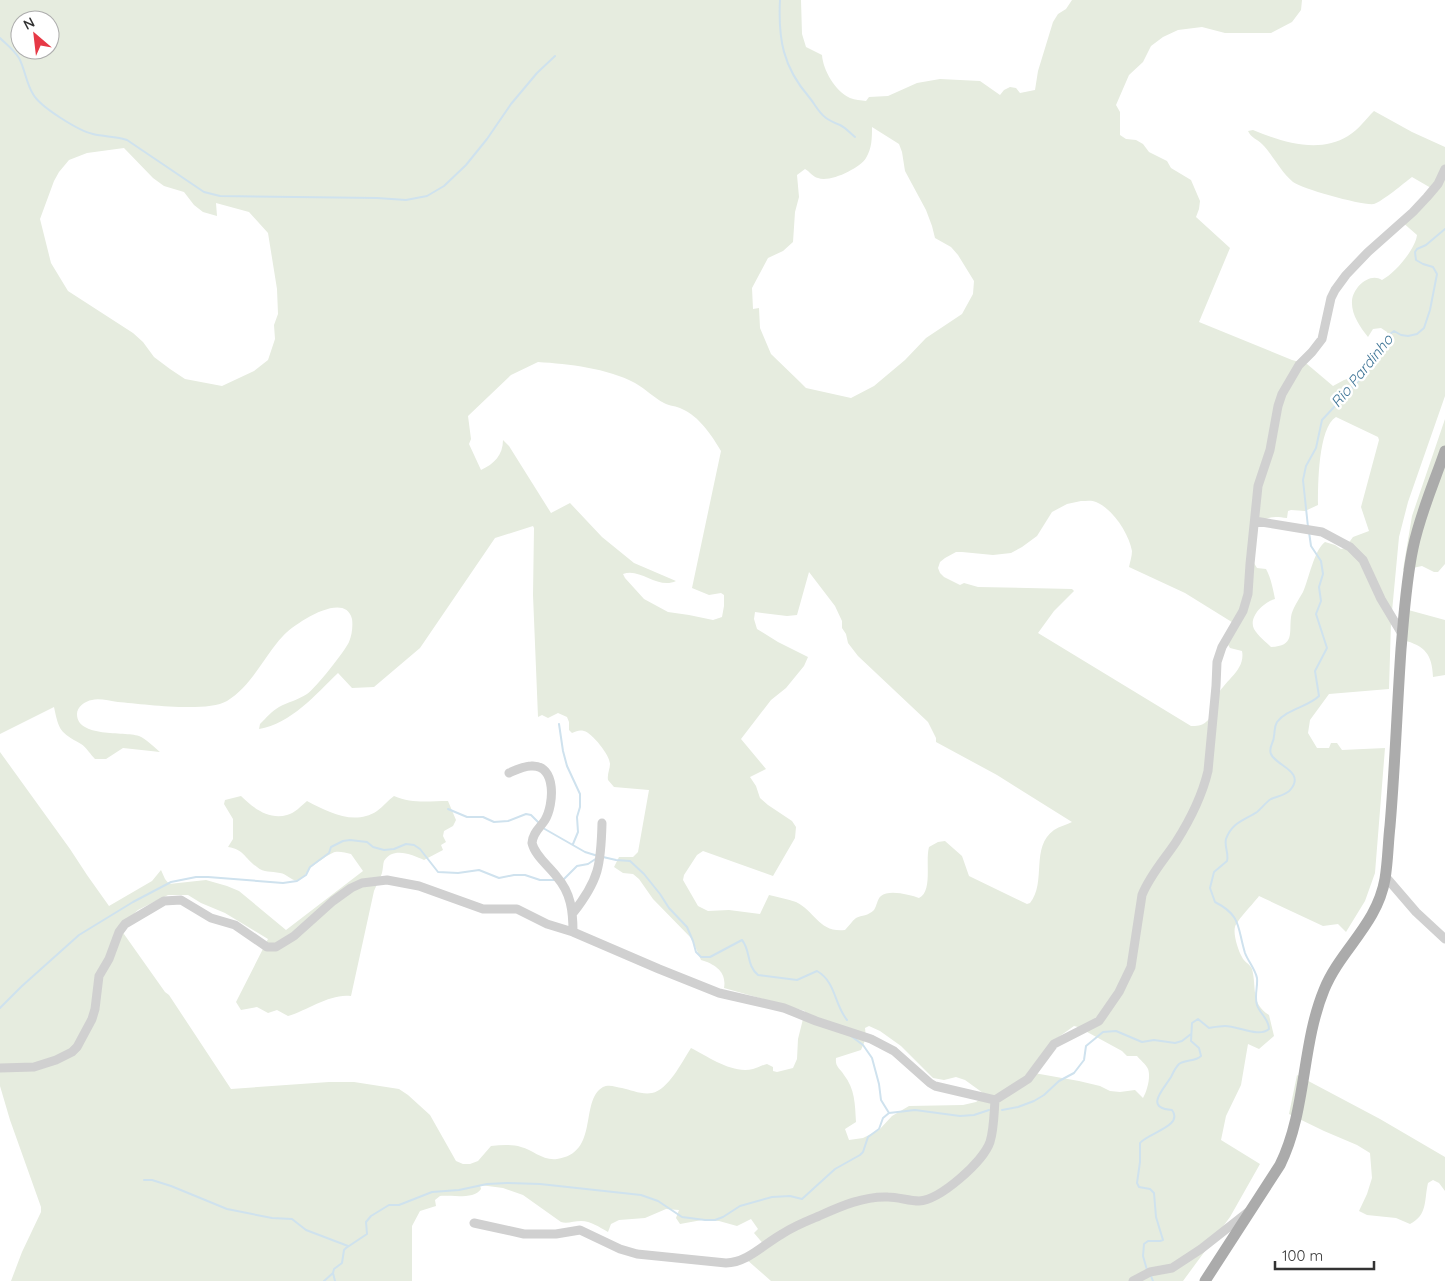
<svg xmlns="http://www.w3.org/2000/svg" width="1445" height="1281" viewBox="0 0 1445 1281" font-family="Quicksand,sans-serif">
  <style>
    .green { fill: #e6ecdf; fill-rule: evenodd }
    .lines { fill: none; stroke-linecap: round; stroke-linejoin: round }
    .stream { stroke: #cfe2ee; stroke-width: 2 }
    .minor { stroke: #d0d0d0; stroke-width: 9 }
    .major { stroke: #ababab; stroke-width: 11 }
    .labels { text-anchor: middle; stroke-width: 5; stroke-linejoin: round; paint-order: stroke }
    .water-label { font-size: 15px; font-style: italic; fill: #3f7597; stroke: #fff }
  </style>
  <rect width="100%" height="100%" fill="#fff"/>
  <path class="green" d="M0 0H801L802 34 806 47 822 55C823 70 835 91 850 98 855 100 861 100 866 101L869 97 888 96 917 83 940 79 980 81 1000 95 1004 90 1010 87 1016 88 1020 93 1035 90 1038 71 1053 22 1058 14 1066 9 1072 0H1302L1301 10 1292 22 1271 33H1225L1202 27 1178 30 1163 37 1151 46 1143 62 1129 75 1116 105 1120 112V135L1126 139 1136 140 1143 144 1149 152 1167 161 1171 168 1191 180 1200 201 1199 209 1196 217 1230 248 1199 322 1292 360 1307 364 1333 386 1344 380 1359 375 1370 359 1382 352 1390 342 1387 332 1381 328 1373 329 1368 337C1360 327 1351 314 1352 301 1353 288 1369 272 1382 280 1395 273 1415 250 1417 235L1401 221 1431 188 1412 177C1404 183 1383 201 1374 204 1364 206 1302 189 1293 182 1280 171 1273 155 1262 144 1257 139 1251 138 1248 131L1253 130C1282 142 1319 154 1348 136 1359 129 1365 120 1374 111L1412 132 1445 147V396L1408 502 1399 537 1391 622 1389 689 1329 694 1310 720 1308 733 1317 748H1329L1331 743H1337L1342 750 1385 748 1375 873 1365 901 1346 932 1338 924 1323 926 1259 896C1254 903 1237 920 1235 927 1233 934 1238 950 1242 957 1244 962 1250 964 1252 969 1257 987 1250 1003 1269 1015L1274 1036 1259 1049 1248 1044 1241 1085 1226 1116 1221 1140 1260 1164 1230 1217 1183 1281H771L746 1259 765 1246 754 1233 758 1229 751 1219 737 1226 719 1221 702 1220 680 1224 676 1218 679 1210 666 1209 645 1218 619 1220 611 1224 608 1232C599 1227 591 1221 581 1221 574 1221 567 1224 561 1222L523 1195 503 1188 480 1185 481 1189C474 1200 451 1195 440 1196L435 1200 436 1206 420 1211 412 1226V1281H11L22 1252 41 1212V1207L10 1120 0 1086V752L70 849 87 875 109 906 152 881 161 870 165 879 169 884 206 880 227 886 239 891 286 930 363 871 351 854C346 853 340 851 335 852 330 853 312 866 308 870 305 875 303 878 298 881 290 880 287 874 280 873 271 871 264 873 257 867 244 858 245 850 228 847L233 839V819L224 804 225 800 241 796C253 808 269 820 287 815 295 813 301 806 307 801 328 812 354 826 377 811 383 807 388 800 394 796 412 804 429 801 448 801L456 820 453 826 444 831 443 836 446 842 441 845 443 850 424 860C413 855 393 846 384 861 383 864 383 869 382 873 380 879 377 884 374 891L351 996C331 993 308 1010 288 1016L277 1010 268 1013 257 1007 241 1010 236 1002 268 939 225 913 201 903 188 895H168L138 910 119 927 165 992 169 995 231 1089 329 1082H354L399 1089 408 1095 430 1115 456 1161 463 1164H470L478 1161 491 1146C501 1145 512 1144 521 1147 533 1150 543 1161 557 1159 600 1153 579 1101 603 1087 609 1084 616 1087 622 1088 631 1090 642 1095 652 1093 668 1090 682 1062 691 1048 709 1057 732 1074 753 1069 758 1068 762 1065 767 1064L773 1067V1071L777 1072 793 1068 797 1059 798 1039 805 1011 724 988C727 972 715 964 701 960L692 939 653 899 639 879 633 874 623 873 614 867 619 857H633L638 852 649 790 614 787 608 780C607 774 610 769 610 764 610 755 592 733 584 731 579 730 577 731 572 733L569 730V722L567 717 558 713 548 718 542 715 538 717 533 595 534 528 533 526 495 538 420 648 374 687 352 688 338 673C316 694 291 724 259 729L260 724C266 718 272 711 279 707 288 702 298 700 307 694 315 689 345 651 349 642 352 635 353 626 352 619 345 590 294 624 283 636 264 656 252 686 227 701 206 713 143 704 118 702 110 701 99 698 92 700 85 701 77 707 77 714 77 738 124 731 139 736 146 739 154 747 160 752L123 748 106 759H95C91 755 86 747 81 744 60 732 59 731 54 707L0 734ZM20 20H50V50H20ZM872 127 899 144 902 152 905 171 926 210 932 226 935 238 951 247 958 255 974 281 973 294 962 314 926 338 905 360 874 386 851 398 806 388 800 382 771 354 760 328 759 308 753 309 752 288 768 258 783 251 793 242 795 212 799 197 797 175 805 169C809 171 813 177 818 178 830 183 860 168 866 158 872 148 872 138 872 127ZM124 148 153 178 164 186 184 192 194 205 203 212 217 216 216 203 249 212 268 233 277 289 278 314 274 325 275 339 268 360 254 371 222 386 185 379 170 369 154 357 143 342 133 333 68 291 51 263 40 219 54 181 59 172 69 160 87 153ZM538 362C569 364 607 368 635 383 646 389 654 398 664 403 669 406 677 406 682 409 699 416 712 436 721 451L692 588 709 595 721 593 724 595V606L722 617 713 620 689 615 668 612 644 599 625 578 623 574C640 567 658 590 676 581L634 563 602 537 570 503 551 513 509 446 503 440C503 455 494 464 481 470L469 444 471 439 468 416 511 375ZM1336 417 1378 437 1379 440 1361 507 1369 531 1353 537 1345 548 1341 549 1335 545 1325 542C1314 550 1309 579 1303 592 1299 599 1292 609 1291 617 1289 633 1295 646 1271 647 1266 642 1258 636 1254 629 1248 617 1264 602 1275 599 1273 589 1271 578 1266 569L1257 568 1254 563 1257 524C1268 516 1274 516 1287 518L1288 511 1291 510 1305 511 1318 505C1318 485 1318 428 1336 417ZM1081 501C1086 501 1092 500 1096 502 1113 509 1129 534 1132 551 1132 556 1130 562 1129 567L1185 593 1235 624 1227 643 1230 648 1242 651C1246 671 1223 681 1217 697 1214 705 1213 717 1206 722 1202 726 1196 726 1191 726L1038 633 1054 611 1074 591 1072 589 978 587 964 583 960 585 944 577 940 573 938 568 940 562 945 558 956 552H962L993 555 1011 553 1022 547 1037 536 1052 512 1067 504ZM809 572 835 606 842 621V628L846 634 848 643 858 656 928 722 936 738V742L997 775 1072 822C1066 825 1060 826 1054 830 1030 847 1047 882 1030 903L1027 904 969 876 962 856 945 841 938 842 929 847C925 862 933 891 919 898 911 895 889 889 881 896 877 899 877 906 874 910 868 916 862 915 856 918 852 921 849 926 845 930 819 933 815 911 796 902 788 899 777 897 769 895L760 914 729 910 708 911 698 906 683 880 684 875 697 855 703 851 773 876 795 838 796 827 792 821 768 805 760 798 756 786 750 777 766 769 741 739 771 700 786 688 804 666 808 657 778 642 757 629 754 619 755 612 787 616 797 615ZM869 1026 880 1031 901 1046 933 1078 944 1080 956 1077 965 1080 983 1093V1097L976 1102 963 1105 909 1106 892 1116 879 1130 863 1138 849 1140 845 1129 856 1122C855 1104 855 1089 844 1075 840 1068 835 1067 836 1058L861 1050 866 1038 865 1028ZM1074 1026 1078 1027 1122 1051 1127 1056H1137C1140 1060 1146 1064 1148 1069 1151 1077 1147 1091 1143 1098L1135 1090 1120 1092 1110 1091 1100 1086 1079 1081 1034 1073 1053 1041Z
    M1445 419V564L1438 572H1434L1422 566 1403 570 1412 516Z
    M1401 608 1445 620V675L1433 677C1432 654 1425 646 1403 640Z
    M1297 1075 1380 1119 1445 1157V1191L1439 1183 1433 1180 1428 1183C1424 1200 1428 1215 1410 1224L1396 1218 1367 1215 1359 1211 1367 1194 1372 1178 1370 1153 1357 1145 1324 1131 1289 1114Z"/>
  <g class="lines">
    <path class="stream" d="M780 0C778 39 783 67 809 97 815 104 818 112 826 118 830 121 835 123 840 125 846 128 850 133 855 137
      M0 38C6 44 14 50 19 58 25 69 26 83 33 94 40 107 79 131 93 134 105 137 116 136 127 140L204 192 220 196 377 198 406 200 427 196 444 186 466 165 487 139 511 104 537 73 555 56
      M1308 527 1303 480 1306 466 1316 448 1322 420 1361 378 1373 354 1386 337 1394 331 1401 335 1408 336 1417 334 1424 328 1430 310 1437 274 1433 267 1423 264 1416 260 1415 252 1417 249 1426 245 1445 229
      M559 724 563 751 567 766 580 794V807L577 817 578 832 573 844
      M448 809 467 817H483L494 822 508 821 526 814 531 815 538 822
      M543 828 585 852 598 856
      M603 857 616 860 630 861 644 874 660 894 669 908 687 927 693 941 696 952 701 957H710L742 940C751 951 746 965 758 975L797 980 817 971C836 982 834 1004 847 1020
      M564 879 577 866 588 864 597 858
      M0 1008 22 986 79 935 133 902 171 882 196 877H208L283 883 297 881 306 875 310 867 329 853 331 847 343 841 350 840 367 842 373 847 384 850 394 849 406 844 414 845 420 849 438 872 458 873 479 870 499 878 514 875H525L540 880H557
      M851 1036 863 1045 872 1058 879 1084 881 1100 889 1113
      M1002 1110 1018 1107 1034 1101 1044 1095 1059 1081 1074 1073 1084 1060 1086 1046 1103 1032 1116 1031 1142 1042 1154 1040 1175 1043 1182 1041 1191 1034
      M144 1180H152L171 1186 227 1209 272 1218 292 1219 306 1230 348 1246
      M1147 1270 1143 1256 1144 1244 1148 1241H1160L1163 1240 1156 1217 1154 1193 1150 1189 1139 1187 1137 1183 1140 1162V1143C1148 1133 1184 1126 1172 1110 1144 1108 1163 1090 1171 1077 1173 1073 1175 1068 1179 1064 1186 1059 1195 1062 1201 1056L1199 1048 1191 1041 1192 1023 1198 1019 1209 1028C1215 1027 1220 1026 1225 1026 1238 1026 1259 1038 1269 1029 1269 1019 1260 1014 1257 1005 1254 996 1258 987 1257 978 1255 969 1248 961 1245 953 1237 927 1242 916 1215 902L1210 888 1214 872 1227 861C1229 853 1224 846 1226 839 1232 822 1245 820 1257 812 1262 808 1266 802 1271 799 1278 796 1287 795 1291 789 1305 771 1276 766 1271 754 1268 747 1274 743 1274 736 1275 731 1274 727 1277 722 1287 709 1308 707 1319 696L1315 671 1327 648 1316 614 1321 601 1319 587 1323 574 1321 561 1311 546 1309 532
      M333 1273 335 1281
      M1151 1276 1153 1281
      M324 1281 333 1273 334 1269 342 1263 344 1250 346 1248 367 1234 366 1222 371 1216 389 1205H399L432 1192 459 1190 487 1184 507 1183 540 1184 641 1195 658 1201 682 1217 705 1220H715L723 1217 740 1206 772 1197 790 1196 802 1199 835 1169 860 1155 863 1152 868 1137 879 1129 883 1118 889 1113 915 1110 960 1116 974 1115 989 1110"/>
    <path class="minor" d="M1255 521 1322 532 1350 547 1363 560 1381 599 1402 634
      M509 773C516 770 524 766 531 766 557 764 554 805 545 820 540 828 533 832 532 843 535 856 549 866 557 877 571 893 573 911 573 932
      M1385 876 1416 912 1445 939
      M573 913C599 880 601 865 602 823
      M0 1068 34 1067 56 1060 72 1052 77 1047 92 1019 95 1009 99 976 109 959 119 932 125 924 164 901 181 900 211 918 235 925 267 947H276L294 936 333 901 351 888 362 883 387 880 419 886 483 909H517L547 924 573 932 659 969 719 993 784 1008 816 1021 871 1039 894 1051 930 1083 935 1086 995 1100 1028 1079 1054 1044 1099 1021 1119 992 1131 967 1142 895C1150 875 1164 860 1176 842 1190 820 1202 796 1208 771L1216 686 1217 662 1222 647 1243 611 1248 594 1250 564 1258 486 1270 450 1278 406 1282 394 1299 365 1312 352 1322 339 1331 298 1335 290 1346 275 1368 252 1413 212 1427 197 1438 184 1445 169
      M474 1223 524 1234H556L580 1230 620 1249 637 1254 726 1263C747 1263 764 1244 782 1234 794 1226 807 1221 819 1216 841 1206 864 1196 888 1197 898 1197 909 1201 919 1201 940 1200 983 1162 990 1142 994 1129 994 1113 995 1100
      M1133 1281 1150 1272 1172 1268 1201 1249 1248 1212"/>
    <path class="major" d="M1205 1281 1280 1165C1307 1110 1301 1046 1324 990 1340 950 1377 925 1385 879 1388 861 1388 843 1390 826 1395 767 1397 708 1401 649 1404 615 1406 581 1413 548 1420 514 1434 483 1445 451"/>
  </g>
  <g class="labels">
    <g class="water-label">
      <text transform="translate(1362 371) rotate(-51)" y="5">Rio Pardinho</text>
    </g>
  </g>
  <g transform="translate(35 35) rotate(332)"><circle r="24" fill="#ffffff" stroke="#adadad"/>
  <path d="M0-4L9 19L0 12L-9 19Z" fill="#e63946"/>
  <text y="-8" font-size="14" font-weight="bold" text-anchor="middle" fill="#333333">N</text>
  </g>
  <path d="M1275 1261v8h99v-8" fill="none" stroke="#333333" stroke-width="2.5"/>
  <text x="1282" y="1261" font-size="15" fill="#333333" stroke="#ffffff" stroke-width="4" paint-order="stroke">100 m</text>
</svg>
